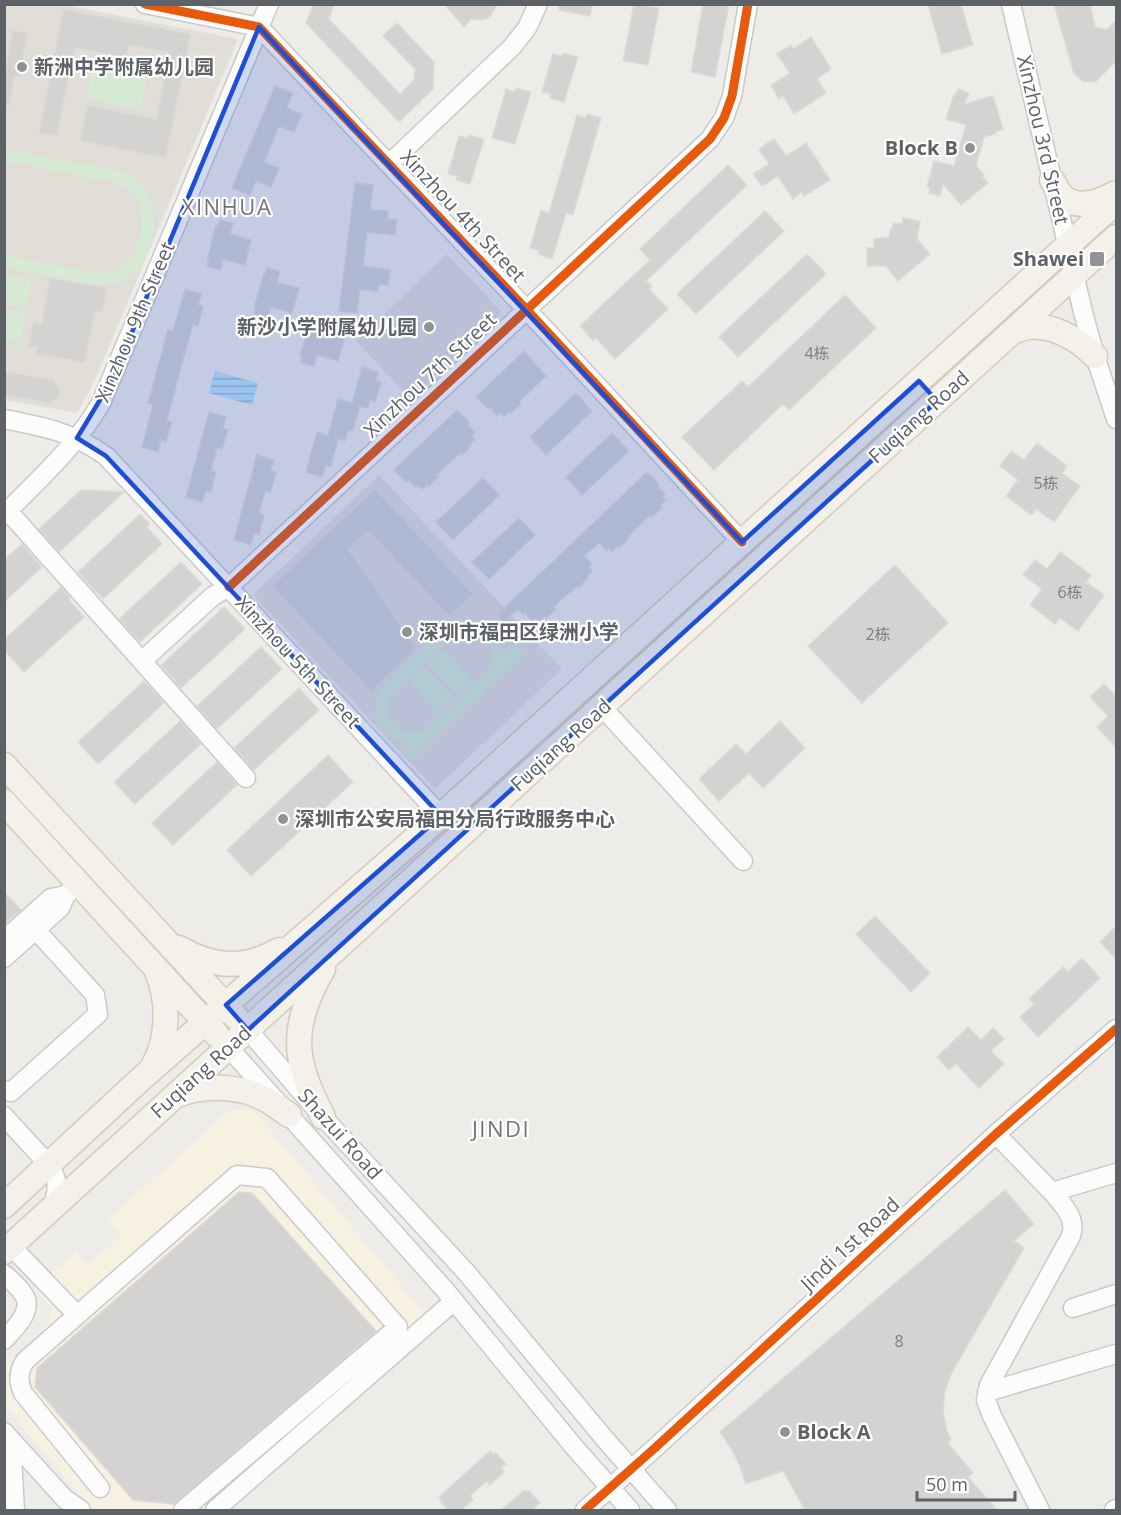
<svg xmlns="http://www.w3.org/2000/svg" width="1121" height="1515" viewBox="0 0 1121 1515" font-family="'Open Sans','Noto Sans SC',sans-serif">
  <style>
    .commercial { fill: #f7f1e1 }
    .education { fill: #e1ded8 }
    .pitch { fill: #d6ead3; fill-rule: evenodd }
    .water { fill: url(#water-rules) }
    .building { fill: #d4d3d1; stroke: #dddbd8; stroke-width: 1.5 }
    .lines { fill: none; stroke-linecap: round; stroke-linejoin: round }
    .minor-casing { stroke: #c9c9c9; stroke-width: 21 }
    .major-casing { stroke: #d6ccb5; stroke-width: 27 }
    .minor { stroke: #fcfcfc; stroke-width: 18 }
    .major { stroke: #f3f1e9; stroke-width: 24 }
    .cycleway-casing { stroke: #fff; stroke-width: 13 }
    .cycleway { stroke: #e8590c; stroke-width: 9 }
    .marked { fill: #1d4ed8; fill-opacity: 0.2; stroke: #1d4ed8; stroke-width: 4.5; stroke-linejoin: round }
    .poi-dot { fill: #909294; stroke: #fff; stroke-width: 2 }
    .labels { text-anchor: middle; stroke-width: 4.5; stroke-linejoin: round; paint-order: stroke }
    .number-label { font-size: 16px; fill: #7c8082 }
    .poi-label { font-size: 20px; font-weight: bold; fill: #5d6267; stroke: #fff; text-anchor: start }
    .street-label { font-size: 20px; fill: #5d6267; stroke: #fff }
    .quarter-label { font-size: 22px; letter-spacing: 1.5px; fill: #6e7479; stroke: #fff }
  </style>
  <defs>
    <pattern id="water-rules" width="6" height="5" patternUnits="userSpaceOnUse" patternTransform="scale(1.5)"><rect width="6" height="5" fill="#bce1f8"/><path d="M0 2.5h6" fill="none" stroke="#9cbacd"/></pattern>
  </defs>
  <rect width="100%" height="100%" fill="#eeece8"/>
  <path class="commercial" d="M231 1109 254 1111 426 1315 203 1510H95L88 1505 5 1406V1366L49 1324 52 1307 35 1288 75 1251 88 1265 121 1236 108 1220Z"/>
  <path class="education" d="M4 5H64L238 39 98 373 87 396 77 413 5 400Z
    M447 254 502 312 411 399 356 341Z
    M379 475 562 669 435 789 253 595Z"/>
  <path class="pitch" d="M93 67 147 77 140 109 87 99Z
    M5 149 114 170C125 173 134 177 142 186 164 212 154 264 124 280 114 285 103 285 92 284L5 267V255C24 259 44 263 64 267 76 269 88 273 101 273 127 274 140 249 142 226 143 207 136 193 120 184L5 161Z
    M4 274 31 279 26 307 5 304Z
    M5 309 25 313 20 342 5 339Z
    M460 620C486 619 499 630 504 655L515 645 523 654 411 760 403 752 410 744C378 737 366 708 387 682L443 629 450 623ZM470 631 483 637 491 648 492 655 489 669 430 726C406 742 380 723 391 695L450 638 456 634Z
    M443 649 473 680 457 695 428 664Z
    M424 666 454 698 438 713 409 681Z"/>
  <path class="water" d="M215 371 258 383 252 405 209 393Z"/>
  <path class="building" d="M314 4H334L329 19 400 94 414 80 415 69 383 36 397 23 434 62 433 89 399 122 306 23Z
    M444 4H497L491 15 487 18 482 20 471 19 464 27Z
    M559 4H592L590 16 559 10Z
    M634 4 659 8 648 65 623 61Z
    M703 4H729L715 77 691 72Z
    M928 4H961L973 45 942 54Z
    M1054 4H1090L1095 27 1107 30 1116 21V61L1095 82 1083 81 1074 74Z
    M63 9 191 34 166 158 80 141 87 105 156 119 169 53 129 45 127 58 75 48 57 136 39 133Z
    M13 30 28 33 19 78 15 77 9 106H4V65H6Z
    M811 37 831 69 817 79 826 93 794 114 783 96 779 99 771 85 790 73 777 54 791 45 793 49Z
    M563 53 578 57 564 102 550 98 551 94 542 92 553 54 562 56Z
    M275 86 293 93 287 108 302 114 294 132 279 126 264 162 279 168 271 187 256 181 250 195 232 188Z
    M516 88 531 92 515 144 492 138 506 89 515 92Z
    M958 89 969 93 965 104 993 96 1003 129 995 132V134L984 137 976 166 984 175 982 176 988 183 961 205 943 184 940 196 929 193 930 187H927L934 161 954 166 966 125 946 119 954 94H956Z
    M587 114 601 118 573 215 566 213 552 259 538 254 539 251 530 248 541 210 549 213 577 115 586 118Z
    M469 135 484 139 470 184 456 180 457 176 448 174 459 136 468 138Z
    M774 139 786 156 806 143 830 180 804 196 802 192 793 199 778 176 762 186 753 174 769 164 759 149Z
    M728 165 747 185 646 281 652 286 649 289 668 309 615 359 596 338 593 341 580 326 650 260 640 249Z
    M355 183 373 185 370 209 388 211 387 219 397 220 395 235 367 232 363 266 390 270 388 285 379 284 378 292 360 289 357 313 339 311Z
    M765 211 784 231 696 314 677 294Z
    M903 218 920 221 917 239 930 254 898 281 886 266H867V248H874V239L889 237 890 230H892L893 223 902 224Z
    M220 220 233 223 230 234 251 240 245 265 223 259 220 270 207 266 209 260H207L216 225 218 226Z
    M807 254 826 274 738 357 719 337Z
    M267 268 280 271 277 283 299 288 292 313 271 307 268 318 254 314 256 308H254L264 273 265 274Z
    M50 278 107 288 103 312 95 311 85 363 35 354 37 347 29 346 33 322 41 324Z
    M185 289 202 294 198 305 203 306 198 326 193 325 181 367 167 420 172 422 166 442 161 440 158 452 142 447 153 405 148 403 168 330 173 331Z
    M845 295 876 328 789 410 783 404 714 470 682 437 742 381 748 387Z
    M313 316 326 320 323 331 345 337 338 361 317 355 314 366 301 363 302 357 300 356 310 322H312Z
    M524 351 546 376 519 402 521 404 511 413 509 411 504 417 500 413 497 416 490 407 488 409 476 397Z
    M362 367 378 372 376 380 381 382 375 402 370 400 368 408 360 406 353 431 348 430 345 441 338 439 331 467 326 465 322 477 306 472 317 432 328 436 338 399 352 403Z
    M4 371 53 380 60 388V395L58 398 48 403 4 395Z
    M576 393 592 411 546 455 530 437Z
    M457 410 469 422 467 424 475 432 472 435 475 439 470 444 471 446 462 455 460 453 447 465 437 475 439 476 429 486 428 484 422 489 418 486 416 488 408 480 406 482 394 470Z
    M209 412 226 417 223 428 228 430 222 449 217 448 211 471 216 472 211 492 206 491 202 502 186 497Z
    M612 433 629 451 582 495 566 477Z
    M1037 443 1067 466 1062 473 1080 486 1054 522 1036 509 1031 515 1006 496 1018 480 1000 466 1011 451 1024 460Z
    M257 455 274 460 271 471 276 472 270 492 265 491 259 513 264 515 259 535 254 533 251 545 234 540Z
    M647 472 659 484 657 486 665 494 662 497 666 500 660 506 662 508 652 517 650 515 627 537 629 538 619 548 618 546 612 552 609 548 606 550 599 543 584 556 592 564 589 567 592 571 587 576 588 578 579 587 577 586 560 601 554 607 556 609 546 618 545 616 539 622 535 618 532 621 525 612 523 614 518 609 503 622 497 615Z
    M483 478 499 495 453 540 436 522Z
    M375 489 473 594 449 616 368 530 348 549 416 648 371 691 272 586Z
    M81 490 124 492 59 552 39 529Z
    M140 514 150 524 147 527 162 544 103 599 78 572Z
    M519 518 535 535 489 579 472 562Z
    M22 544 42 567 4 602V560Z
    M1060 552 1091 575 1086 582 1104 595 1078 631 1060 618 1055 624 1030 605 1042 589 1023 575 1035 560 1047 569Z
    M181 562 202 584 140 642 119 619Z
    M895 565 948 623 862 703 808 646Z
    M61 587 70 598 68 599 84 617 24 672 4 650V640Z
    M224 607 245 629 181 688 161 665Z
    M261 647 282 669 217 729 197 706Z
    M144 681 164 703 98 764 78 742Z
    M1104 684 1116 696V747L1097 727 1108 716 1090 697Z
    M299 688 319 710 254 770 234 748Z
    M180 721 201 744 135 804 114 782Z
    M780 721 805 748 763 788 749 773 719 801 699 779 736 744 746 754Z
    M328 755 353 782 251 876 227 850Z
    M217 762 237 785 173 845 152 823Z
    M4 892 21 910 4 924Z
    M875 916 930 973 911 992 856 934Z
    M1116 926V959L1100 942Z
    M1082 958 1100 978 1038 1037 1020 1017 1034 1004 1029 999 1063 967 1068 972Z
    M968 1027 981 1040 993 1028 1004 1039 991 1051 1004 1064 979 1088 956 1064 949 1070 937 1057Z
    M1005 1190 1034 1224 1014 1241 1024 1248 952 1372 945 1391 943 1411 947 1431 951 1440 948 1443 973 1473 968 1477 997 1510H805L783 1471 746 1484 739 1464 732 1450 720 1432Z
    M239 1192 252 1193 376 1331 174 1504 133 1500 35 1387 37 1368Z
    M490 1451 493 1454 495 1452 506 1464 501 1468 504 1472 490 1485 487 1481 470 1496 473 1500 461 1510H448L440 1501 442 1500 439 1497Z
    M525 1490 527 1492 529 1491 540 1503 532 1510H501Z"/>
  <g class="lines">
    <g class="minor-casing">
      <path id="minor" d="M145 4 259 27 527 310 742 542
        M1011 4 1083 312 1095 356 1116 419
        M389 164 512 47 527 28 538 4
        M4 419C45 427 72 432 106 456L441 816
        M8 511 246 778
        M4 515C39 479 76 446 101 403L269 4
        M142 661 213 596 229 587 710 139 724 118 732 96 748 4
        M602 707 743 861
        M4 940 51 898 66 895
        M4 958 60 908 66 895 78 883
        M248 1030 323 1117 466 1272 604 1438 667 1510
        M228 1047 445 1290 575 1448 630 1510
        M4 1090 11 1092 98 1014 95 995 36 930
        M4 1116 49 1165C60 1181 58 1192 51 1210
        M996 1134 1052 1192 1116 1173
        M11 1246 77 1315
        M4 1274C11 1280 19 1287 24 1295 34 1311 14 1329 4 1340
        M1073 1308 1116 1294
        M987 1392 1116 1354
        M4 1432 65 1499 81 1510
        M11 1440 15 1510
        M100 1488 23 1393C18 1381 18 1372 25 1361L237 1175 267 1178 398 1327 183 1510
        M215 1510 454 1301
        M585 1510 656 1447 996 1134 1116 1029
        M1040 1510 992 1416 986 1400 989 1385 1071 1236C1077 1218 1063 1205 1052 1192
        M1114 1510 1116 1509"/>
    </g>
    <g class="major-casing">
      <path id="major" d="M1052 180C1055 185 1058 192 1062 196 1077 211 1101 201 1116 193
        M1014 331C1018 330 1023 328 1027 327 1053 324 1078 339 1095 356
        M4 765 236 1017
        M4 802 217 1035
        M179 948C213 968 245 970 279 950
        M153 1066C169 1040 169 999 157 972
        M177 1095C203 1085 236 1085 261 1097 271 1101 280 1109 289 1115
        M323 1117C314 1099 305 1081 301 1061 294 1029 307 996 323 969
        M4 1206 143 1077 441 816 1067 246 1116 202
        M4 1252 1116 237"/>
    </g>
    <use href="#minor" class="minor"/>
    <use href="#major" class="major"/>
    <g class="cycleway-casing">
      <path id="cycleway" d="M145 4 259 27 527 310 742 542
        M229 587 710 139 724 118 732 96 748 4
        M585 1510 656 1447 996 1134 1116 1029"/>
    </g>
    <use href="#cycleway" class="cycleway"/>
  </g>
  <path class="marked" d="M259 27 742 542 919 381 937 401 248 1030 226 1005 441 816 106 456 77 438 112 380Z"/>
  <g class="poi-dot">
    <circle cx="22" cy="67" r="6"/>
    <circle cx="970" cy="148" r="6"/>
    <rect x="1089" y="251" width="16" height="16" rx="3"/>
    <circle cx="429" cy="327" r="6"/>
    <circle cx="407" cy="632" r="6"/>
    <circle cx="283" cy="819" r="6"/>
    <circle cx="785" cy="1432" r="6"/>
  </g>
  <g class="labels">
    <g class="number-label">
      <text x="817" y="359">4栋</text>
      <text x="1046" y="489">5栋</text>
      <text x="1070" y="598">6栋</text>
      <text x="878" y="640">2栋</text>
      <text x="899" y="1347">8</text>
    </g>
    <g class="poi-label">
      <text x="34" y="74">新洲中学附属幼儿园</text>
      <text x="958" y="155" text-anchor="end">Block B</text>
      <text x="1084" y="266" text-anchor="end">Shawei</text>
      <text x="417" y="334" text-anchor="end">新沙小学附属幼儿园</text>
      <text x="419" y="639">深圳市福田区绿洲小学</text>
      <text x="295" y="826">深圳市公安局福田分局行政服务中心</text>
      <text x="797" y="1439">Block A</text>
    </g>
    <g class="street-label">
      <text transform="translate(1043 140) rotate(77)" y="7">Xinzhou 3rd Street</text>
      <text transform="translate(463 216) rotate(47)" y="7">Xinzhou 4th Street</text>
      <text transform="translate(135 322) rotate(-67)" y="7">Xinzhou 9th Street</text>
      <text transform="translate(430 375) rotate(-43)" y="7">Xinzhou 7th Street</text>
      <text transform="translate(919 417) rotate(-42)" y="7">Fuqiang Road</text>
      <text transform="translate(298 662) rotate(47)" y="7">Xinzhou 5th Street</text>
      <text transform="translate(561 745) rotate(-42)" y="7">Fuqiang Road</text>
      <text transform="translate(201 1072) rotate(-42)" y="7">Fuqiang Road</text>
      <text transform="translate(340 1134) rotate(48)" y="7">Shazui Road</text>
      <text transform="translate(850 1244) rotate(-43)" y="7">Jindi 1st Road</text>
    </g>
    <g class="quarter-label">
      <text x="227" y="215">XINHUA</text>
      <text x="501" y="1137">JINDI</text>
    </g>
  </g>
  <rect width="1121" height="1515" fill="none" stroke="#5d6267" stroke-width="12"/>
  <path d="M917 1491v9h98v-9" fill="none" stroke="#5d6267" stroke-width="3"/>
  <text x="926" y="1491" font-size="18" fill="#5d6267" stroke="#ffffff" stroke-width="4.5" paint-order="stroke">50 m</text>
</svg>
